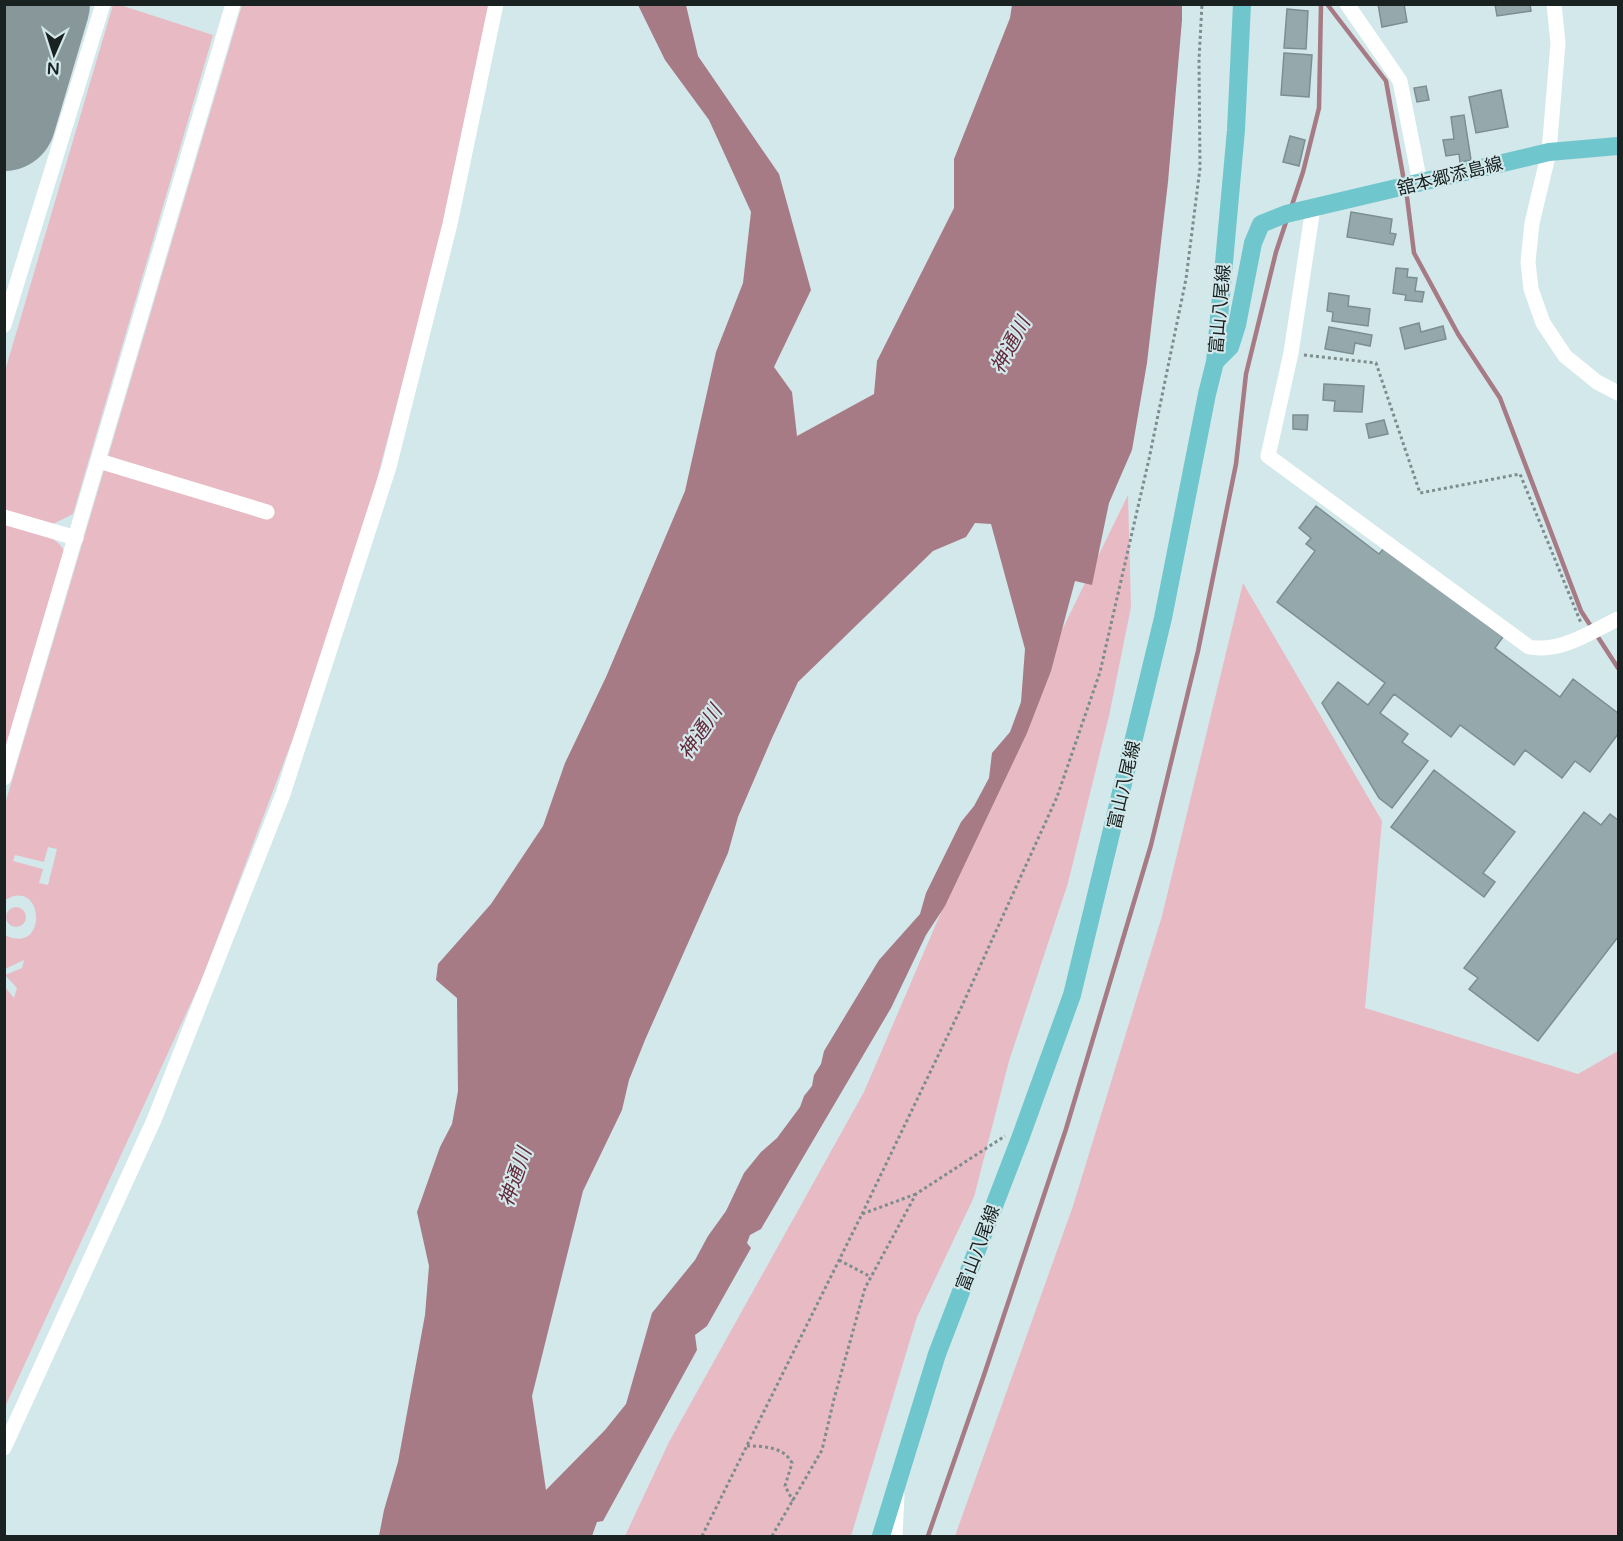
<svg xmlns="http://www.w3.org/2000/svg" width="1623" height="1541" viewBox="0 0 1623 1541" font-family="'Varela Round','Noto Sans JP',sans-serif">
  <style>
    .green { fill: #e8bac4; fill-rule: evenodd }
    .water { fill: #a67b85; fill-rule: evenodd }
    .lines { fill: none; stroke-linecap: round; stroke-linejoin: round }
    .stream { stroke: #a67b85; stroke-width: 4.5 }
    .taxiway { stroke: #88989a; stroke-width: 40 }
    .runway { stroke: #88989a; stroke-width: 104 }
    .building { fill: #95a9ac; stroke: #7b8e91; stroke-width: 1.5 }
    .path { stroke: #7d8c8d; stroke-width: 3; stroke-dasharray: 3 3; stroke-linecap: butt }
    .minor { stroke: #fff; stroke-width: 15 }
    .major { stroke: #70c6cd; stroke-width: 18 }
    .labels { text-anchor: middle; stroke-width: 4.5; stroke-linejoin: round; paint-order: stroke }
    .street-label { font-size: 18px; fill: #192121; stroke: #d3e8ea }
    .water-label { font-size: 20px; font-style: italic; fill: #632a3a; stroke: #d3e8ea }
  </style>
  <rect width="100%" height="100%" fill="#d3e8ea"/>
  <path class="green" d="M113 5H120L213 35 73 514 49 526 5 511V371Z
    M242 5H491L438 248 373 494 310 693 202 979 5 1407 4 986 14 998 17 988 5 975 22 968 24 960 5 969V935C48 957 45 876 5 900V804ZM48 847 57 849 48 885 39 883 43 869 13 861 15 855 44 862Z
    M1128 495 1131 607 1109 716 1068 883 1009 1061 974 1197 917 1317 851 1536H625L669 1442 864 1092 1063 628Z
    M5 524C22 529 56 532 64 551L5 750Z
    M1243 583 1382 821 1365 1008 1578 1074 1618 1051V1536H955L1073 1206 1162 916Z
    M6 917a10 10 0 1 1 20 0a10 10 0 1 1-20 0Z"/>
  <path class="water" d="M638 5H686L698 56 779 174 811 290 774 367 792 392 797 436 874 394 877 361 954 208V159L1010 18 1012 5H1182V20L1168 182 1147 363 1132 450 1109 503 1092 585 1075 581 1051 671 1027 733 945 906 926 935 891 1008 761 1229 750 1235 747 1243 751 1248 707 1326 695 1335 697 1350 603 1521 597 1522 592 1536H379L384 1510 398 1462 425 1315 429 1266 417 1212 440 1147 452 1124 458 1091 457 998 436 980 438 964 491 904 543 826 565 763 606 677 685 491 716 352 743 283 751 212 709 120 665 60ZM975 523 991 524 1025 649 1021 702 1010 732 992 753 989 778 974 806 961 822 926 893 920 914 879 960 824 1051 821 1064 814 1075 812 1086 804 1096 800 1107 777 1138 761 1152 744 1173 726 1211 708 1236 695 1260 652 1313 626 1404 605 1430 546 1490 532 1396 583 1191 622 1110 629 1080 645 1040 728 853 738 817 772 738 798 682 933 551 966 537Z"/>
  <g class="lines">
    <path class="stream" d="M1327 4 1386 81 1404 181
      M1406 189 1414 253 1458 334 1500 398 1581 611 1618 668
      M1291 208 1303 172 1319 108 1321 4
      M928 1536 984 1375 1066 1129 1151 845 1198 651 1236 464 1246 374 1276 252 1287 219"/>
    <path class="taxiway" d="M4 54 19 40 37 8"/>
    <path class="runway" d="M4 119 38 4"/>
  </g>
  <path class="building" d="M1378 4H1404L1407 22 1382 27Z
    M1495 4H1530L1531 11 1497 16Z
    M1287 9 1308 11 1306 49 1284 48Z
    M1284 53 1312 55 1309 97 1281 95Z
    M1426 86 1429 100 1417 102 1414 88Z
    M1501 90 1508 127 1476 133 1469 97Z
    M1464 115 1471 160 1460 162 1459 154 1446 156 1443 140 1454 139 1451 117Z
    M1290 136 1305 140 1299 166 1283 162Z
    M1351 212 1392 219 1390 233 1396 234 1393 245 1347 237Z
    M1396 268 1408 269 1407 277 1417 278 1415 291 1424 292 1422 302 1405 300 1406 295 1393 293Z
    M1329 293 1349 296 1348 306 1370 309 1368 326 1332 321 1333 312 1327 311Z
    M1419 323 1421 332 1443 326 1446 339 1405 349 1400 328Z
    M1329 327 1372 335 1370 346 1355 343 1353 354 1325 349Z
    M1324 384 1364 386 1362 412 1334 411 1335 401 1323 400Z
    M1293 415H1308L1307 430 1293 429Z
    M1384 420 1388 434 1369 438 1366 424Z
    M1316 506 1379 554 1384 548 1503 637 1495 648 1560 697 1573 679 1618 713V734L1590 772 1575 761 1562 778 1525 750 1514 765 1460 725 1451 737 1394 694 1380 713 1408 734 1402 742 1428 761 1392 808 1379 798 1322 703 1338 682 1368 705 1385 683 1277 602 1315 551 1306 544 1311 538 1299 528Z
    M1434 770 1515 832 1483 873 1495 882 1484 897 1391 827Z
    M1584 812 1601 825 1610 814 1618 820V937L1538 1041 1469 989 1478 978 1464 968Z"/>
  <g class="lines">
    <path class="path" d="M1304 355 1376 363 1420 493 1520 474 1581 623
      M862 1214 961 1008 1057 797 1100 672 1149 459 1186 279 1200 168 1199 60 1202 4
      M839 1260 871 1277
      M747 1446C764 1446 784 1447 792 1463L785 1486 793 1501
      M702 1536 862 1214 916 1194
      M772 1536 822 1450 834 1399 865 1288 916 1194 1005 1136"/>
    <path class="minor" d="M1347 4 1400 81 1420 183
      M1554 4 1558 43 1549 152 1532 223 1528 262 1531 289 1543 323 1565 356 1597 382 1618 393
      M1313 208 1291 353 1268 456 1529 647C1561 653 1590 632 1618 619
      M4 325 103 4
      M99 461 267 512
      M4 517 76 538
      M4 778 233 4
      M4 1448 154 1120 283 794 389 467 450 224 496 4
      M895 1536 897 1495"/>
    <path class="major" d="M1215 362 1230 347 1237 325 1253 243 1261 224 1286 214 1549 152 1618 146
      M881 1536 937 1354 1021 1136 1072 995 1163 618 1207 394 1215 362 1236 130 1242 4"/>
  </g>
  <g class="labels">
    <g class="street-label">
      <text transform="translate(1450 176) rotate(-14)" y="6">舘本郷添島線</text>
      <text transform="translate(1220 309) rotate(-85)" y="6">富山八尾線</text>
      <text transform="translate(1124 785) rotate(-77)" y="6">富山八尾線</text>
      <text transform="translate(978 1248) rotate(-69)" y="6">富山八尾線</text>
    </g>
    <g class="water-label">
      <text transform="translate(1010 345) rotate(-62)" y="7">神通川</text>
      <text transform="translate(700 732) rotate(-56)" y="7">神通川</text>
      <text transform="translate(515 1177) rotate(-71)" y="7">神通川</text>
    </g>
  </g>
  <rect width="1623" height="1541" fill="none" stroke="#192121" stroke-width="12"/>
  <g transform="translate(54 54) rotate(183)" stroke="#d3e8ea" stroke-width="4.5" paint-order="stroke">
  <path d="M0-4.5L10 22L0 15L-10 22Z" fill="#192121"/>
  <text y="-9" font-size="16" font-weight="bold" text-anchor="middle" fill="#192121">N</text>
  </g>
</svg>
